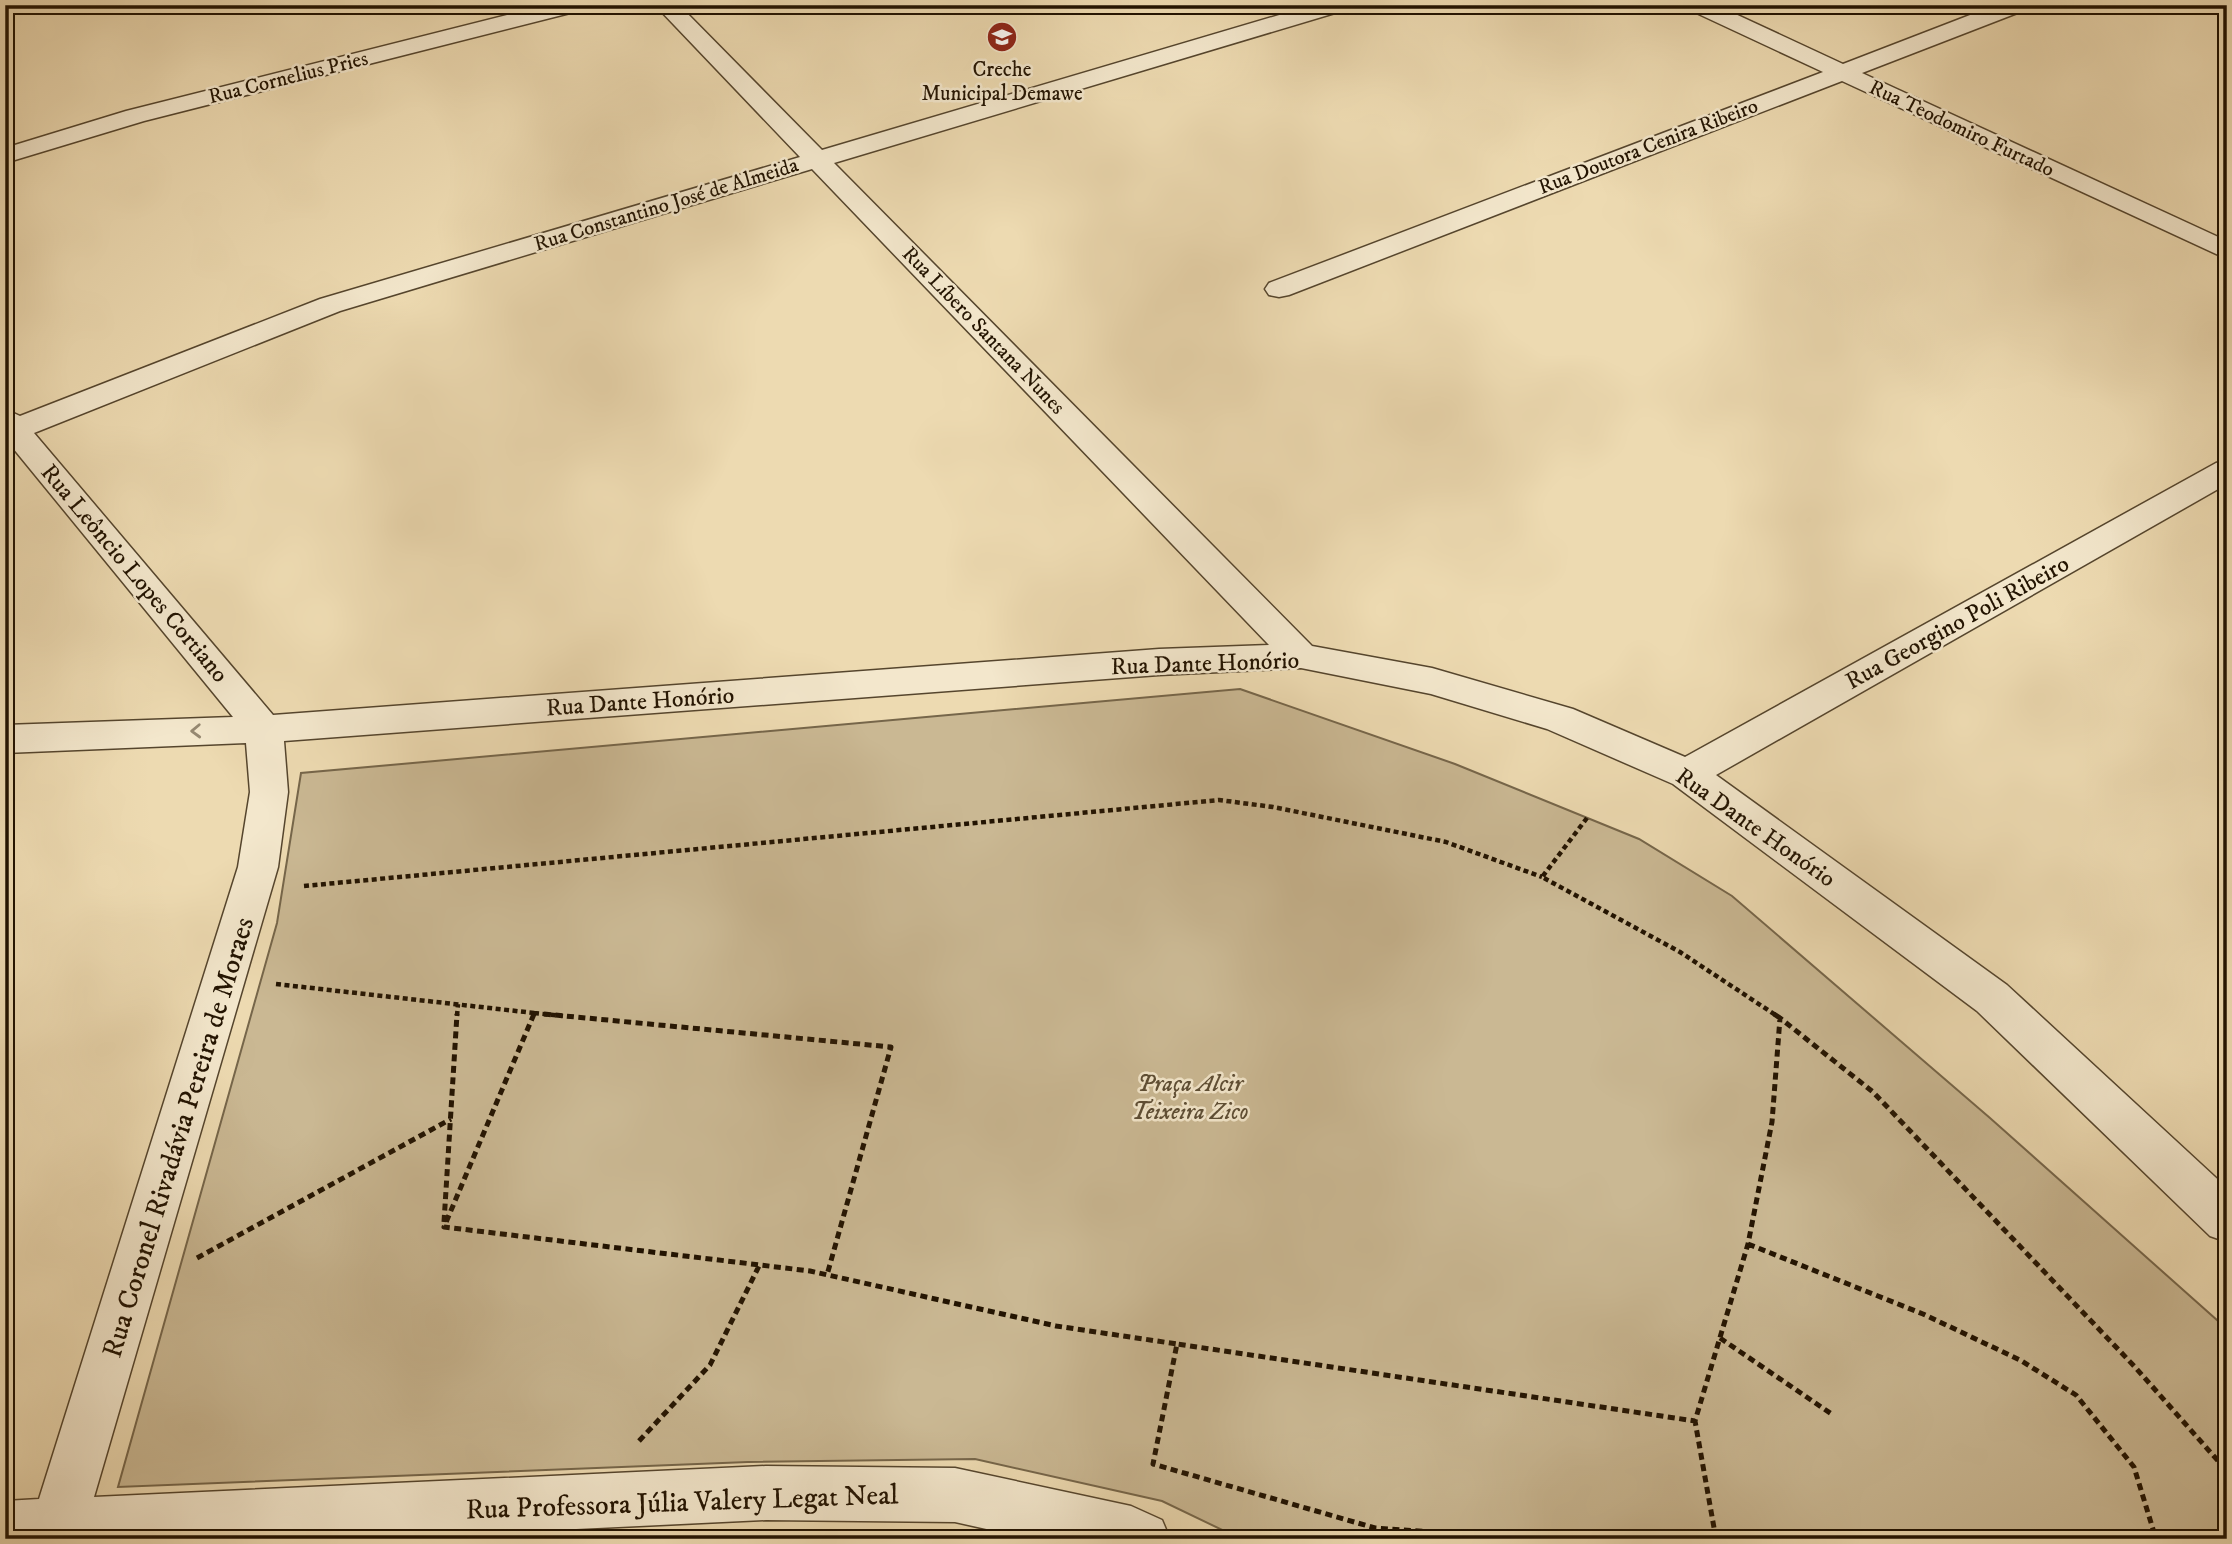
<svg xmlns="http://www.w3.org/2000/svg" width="2232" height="1544" viewBox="0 0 2232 1544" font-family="'IM FELL DW Pica',serif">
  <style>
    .green { fill: #cab893; stroke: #76664a; stroke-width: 2 }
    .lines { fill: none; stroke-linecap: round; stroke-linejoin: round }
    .minor-casing { stroke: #55452d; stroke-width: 3 }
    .path-far1 { stroke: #221301; stroke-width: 4.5; stroke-dasharray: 5 3.5; stroke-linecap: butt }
    .path { stroke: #221301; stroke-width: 5; stroke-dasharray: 7 4.5; stroke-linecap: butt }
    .minor { fill: #f3e7cc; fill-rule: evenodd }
    .oneway { stroke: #958871 }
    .labels { text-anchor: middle; stroke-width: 5; stroke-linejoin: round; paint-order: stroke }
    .far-poi-label { font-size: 21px; fill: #221301; stroke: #f3e7cc }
    .far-street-label { font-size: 21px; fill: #221301; stroke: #f3e7cc }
    .street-label { font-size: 24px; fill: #221301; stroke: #f3e7cc }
    .park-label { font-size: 24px; font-style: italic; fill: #5d4d34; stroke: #f3e7cc }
    .near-street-label { font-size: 28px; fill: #221301; stroke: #f3e7cc }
  </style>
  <rect width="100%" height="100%" fill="#eddab1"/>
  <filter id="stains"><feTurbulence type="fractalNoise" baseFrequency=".00286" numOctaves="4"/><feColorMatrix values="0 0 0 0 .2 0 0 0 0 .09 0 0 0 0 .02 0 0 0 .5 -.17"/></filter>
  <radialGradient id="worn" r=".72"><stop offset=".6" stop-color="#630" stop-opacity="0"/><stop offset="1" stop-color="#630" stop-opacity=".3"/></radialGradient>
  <path class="green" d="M1240 689 1455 764 1639 839 1732 896 1990 1118 2227 1329V1539H1241L1162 1501 975 1459 748 1462 118 1487 277 923 301 773Z"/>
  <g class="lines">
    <g class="minor-casing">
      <path id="minor" d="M547 5H585L582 10 144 121 5 163V148L126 111Z
        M655 5H679L822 150 1313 5H1348L1345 10 834 163 1312 646 1432 668 1573 709 1685 757 2216 463 2227 460V484L1716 775 2007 985 2227 1188V1242L2210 1236 1977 1011 1673 784 1547 729 1431 694 1301 668 1159 675 284 741 288 792 278 867 94 1497 766 1466 955 1468 1131 1506 1162 1520 1170 1539H1031L955 1522 766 1520 364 1539H5V1501L39 1499 238 867 250 792 246 743 5 753V725L233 717 8 442H5V409L20 416 320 299 800 157ZM812 169 1269 645 1159 649 273 715 34 433 340 311Z
        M1687 5H1716L1843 64 1996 5H2028L2025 10 1862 73 2227 241V259L1842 81 1289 295 1279 297 1269 295 1265 289 1269 283 1823 72 1690 10Z"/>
    </g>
    <path class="path-far1" d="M1587 818 1542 877 1680 952 1777 1016
      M304 886 1219 800 1273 807 1446 842 1542 877
      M276 984 534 1013 533 1016
      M534 1013 563 1016
      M457 1016 458 1004"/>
    <path class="path" d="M534 1014 444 1227 810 1271 1056 1326 1177 1344
      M544 1014 891 1047 827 1275
      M1774 1014 1780 1018
      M444 1222 457 1014
      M1748 1244 1923 1314 2020 1360 2076 1395 2134 1467 2156 1539
      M197 1258 451 1119
      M1720 1338 1833 1415
      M639 1441 710 1365 760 1264
      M1537 1539 1375 1528 1153 1464 1177 1344 1695 1421
      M1716 1539 1695 1421 1748 1244 1772 1122 1780 1018 1873 1092 2135 1367 2227 1471"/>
    <use href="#minor" class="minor"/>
  </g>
  <defs><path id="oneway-chevron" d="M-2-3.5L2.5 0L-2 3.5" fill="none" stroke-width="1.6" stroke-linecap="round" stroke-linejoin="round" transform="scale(1.75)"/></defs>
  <use class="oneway" href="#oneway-chevron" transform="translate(196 731) rotate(178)"/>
  <defs>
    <g id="school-disc" transform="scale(1.575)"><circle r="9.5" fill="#8f2418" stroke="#f3e7cc"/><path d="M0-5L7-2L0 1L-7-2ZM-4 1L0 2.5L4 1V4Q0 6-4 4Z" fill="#fff"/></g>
  </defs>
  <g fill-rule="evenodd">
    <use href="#school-disc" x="1002" y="37"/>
  </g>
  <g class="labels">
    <g class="far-poi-label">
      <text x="1002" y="76">Creche<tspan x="1002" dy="24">Municipal Demawe</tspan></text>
    </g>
    <g class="far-street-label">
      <text transform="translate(288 77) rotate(-14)" y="7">Rua Cornelius Pries</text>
      <text transform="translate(1962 128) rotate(25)" y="7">Rua Teodomiro Furtado</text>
      <text transform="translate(1648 146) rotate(-21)" y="7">Rua Doutora Cenira Ribeiro</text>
      <text transform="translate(666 204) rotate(-17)" y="7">Rua Constantino José de Almeida</text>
      <text transform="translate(984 330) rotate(46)" y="7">Rua Líbero Santana Nunes</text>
    </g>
    <g class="street-label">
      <text transform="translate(135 573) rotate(50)" y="8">Rua Leôncio Lopes Cortiano</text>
      <text transform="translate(1957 622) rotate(-29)" y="8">Rua Georgino Poli Ribeiro</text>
      <text transform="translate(1205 663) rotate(-2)" y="8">Rua Dante Honório</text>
      <text transform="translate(640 701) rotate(-4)" y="8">Rua Dante Honório</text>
      <text transform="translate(1756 827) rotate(35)" y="8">Rua Dante Honório</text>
    </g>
    <g class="park-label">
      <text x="1190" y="1091">Praça Alcir<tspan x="1190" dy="28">Teixeira Zico</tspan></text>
    </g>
    <g class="near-street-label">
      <text transform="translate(177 1137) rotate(-73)" y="10">Rua Coronel Rivadávia Pereira de Moraes</text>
      <text transform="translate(682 1501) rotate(-2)" y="10">Rua Professora Júlia Valery Legat Neal</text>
    </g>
  </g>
  <rect width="2232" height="1544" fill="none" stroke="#eddab1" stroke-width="28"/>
  <rect x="7" y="7" width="2218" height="1530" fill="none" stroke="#221301" stroke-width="3.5"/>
  <rect x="14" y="14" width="2204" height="1516" fill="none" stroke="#221301" stroke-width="2"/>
  <rect width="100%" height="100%" filter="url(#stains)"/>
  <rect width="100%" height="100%" fill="url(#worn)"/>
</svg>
